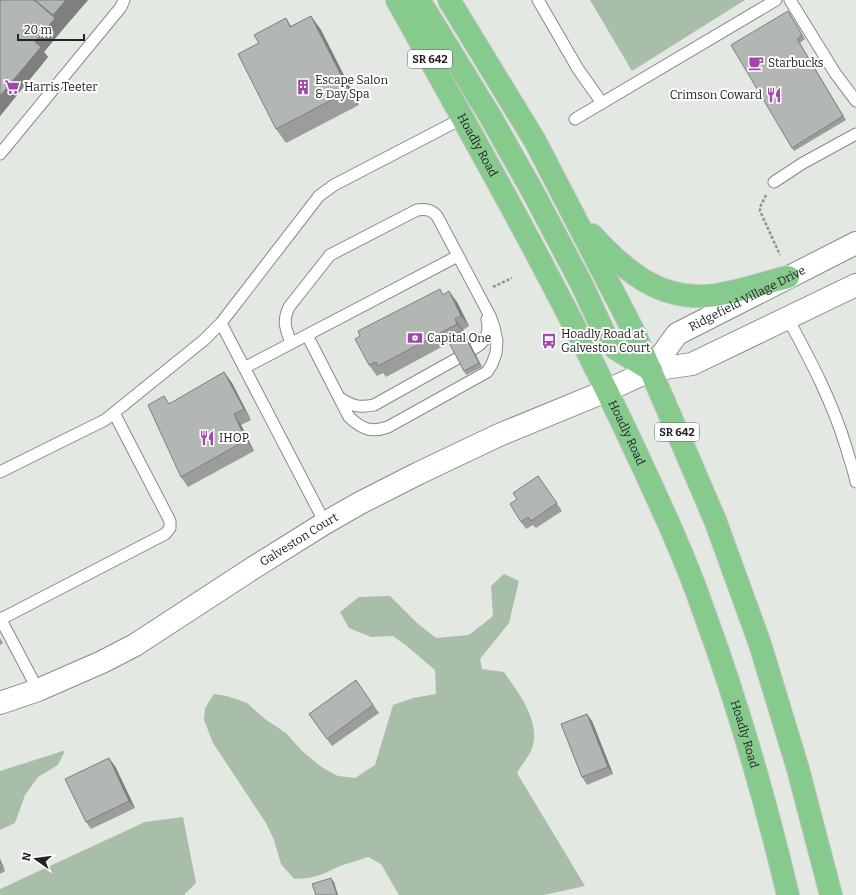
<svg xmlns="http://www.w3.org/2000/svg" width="856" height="895" viewBox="0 0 856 895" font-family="Bitter,serif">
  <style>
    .green { fill: #a8bea8 }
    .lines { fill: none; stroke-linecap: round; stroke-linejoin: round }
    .service-casing { stroke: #878b87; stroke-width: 13 }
    .minor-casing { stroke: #878b87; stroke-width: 24 }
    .primary-casing { stroke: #c6c6c6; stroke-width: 24 }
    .path { stroke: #909390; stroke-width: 2.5; stroke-dasharray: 3 2; stroke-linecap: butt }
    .service { stroke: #fff; stroke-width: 11 }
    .minor { stroke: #fff; stroke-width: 22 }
    .primary { stroke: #86ca8e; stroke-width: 22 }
    .wall { fill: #9a9d9a }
    .shaded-wall { fill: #7d807d }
    .building { fill: #b3b7b3; stroke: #7d807d }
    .labels { text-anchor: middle; stroke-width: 4; stroke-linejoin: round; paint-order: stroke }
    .shield { fill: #fff; stroke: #646664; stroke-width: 1 }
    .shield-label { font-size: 11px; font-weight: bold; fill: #222422 }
    .poi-label { font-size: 12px; fill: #222422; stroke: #fff; text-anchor: start }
    .street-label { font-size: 12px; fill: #222422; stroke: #fff }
  </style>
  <rect width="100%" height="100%" fill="#e3e8e3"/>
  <path class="green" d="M590 0H745L632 71Z
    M504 574 519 581 509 623 480 659 482 669 504 672C519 694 541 721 532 748 529 757 521 765 517 773L585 886 544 895H399L381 864 368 857 340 866 323 874 309 878 294 879 281 864 274 840 266 823 213 743 204 720 205 708 214 694 227 696 247 703 265 719 286 733 302 751 323 768 338 776 355 778 375 765 393 705 413 698 436 694 435 670 408 647 393 636 371 637 349 628 340 612 359 597 390 596 417 623 436 638 469 635 493 616 491 586Z
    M63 751H65L58 765 38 777 25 795 15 823 0 830V771Z
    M183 817 196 883 184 895H0V889L145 822Z"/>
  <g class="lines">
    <g class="service-casing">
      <path id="service" d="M538 0 578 69 602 103
        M790 0 835 73 856 101
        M575 119 776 0
        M0 154 121 7 124 0
        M774 182 803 163 856 134
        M788 319C811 361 833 403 847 450 850 461 854 471 856 482
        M221 323 325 523
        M291 343C286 329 282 322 289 307L330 255 417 210C425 209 431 209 437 216L490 316 494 327 497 341 496 353 492 364 487 372 388 427C371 433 362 429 349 417L307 335
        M473 349C486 342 490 334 487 319
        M244 368 458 256
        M340 398C352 406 359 408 374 405L458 358
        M0 472 105 420 204 340 221 323 319 196 334 185 463 118
        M0 618 38 690
        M1 619 165 534 170 528V521L114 413"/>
    </g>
    <g class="minor-casing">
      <g id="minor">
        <path id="s1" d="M651 370 677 334 856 243"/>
        <path id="s2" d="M0 703 38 690 102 662 135 645 253 568 325 523 360 503 419 473 499 435 606 391 651 370 692 364 856 285"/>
      </g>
    </g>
    <g class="primary-casing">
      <g id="primary">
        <path id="s3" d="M397 0C477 144 558 287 628 435 655 493 683 551 704 612 738 704 765 799 788 895"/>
        <path d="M419 0 490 116 534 194 582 285 607 339 616 349 651 370"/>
        <path d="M449 0 535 141 634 332 666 406 715 520 760 644 798 769 831 895"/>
        <path d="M592 235C626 272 662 303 716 295 740 291 764 283 788 277"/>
      </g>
    </g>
    <path class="path" d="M766 195 760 207V211L780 255
      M493 287 512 278"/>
    <use href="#service" class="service"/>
    <use href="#minor" class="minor"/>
    <use href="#primary" class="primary"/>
  </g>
  <path class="wall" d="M0 0H88L63 29 44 52 48 57 0 116Z
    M790 14 805 39 800 43 846 120 794 151 792 148Z
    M311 16 321 30 359 105 286 143 276 129 259 43 286 18 291 26Z
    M443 295 457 302 469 326 463 330 482 367 466 375 464 371 449 343 386 377 383 373 377 376 369 365Z
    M224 372 232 383 251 420 241 425 254 451 188 487 181 477 170 404Z
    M538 476 562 511 536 528 533 525 526 529 521 522 517 499Z
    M0 638 3 643 0 645Z
    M356 680 379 713 332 746 309 714Z
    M592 721 613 774 587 785 582 777Z
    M115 766 135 808 91 829 86 822Z
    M0 859 5 871 0 874Z"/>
  <path class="shaded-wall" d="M66 0H88L63 29 44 52 48 57 0 116V96L35 42 55 18 53 15Z
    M311 16 321 30 359 105 349 91Z
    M449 291 457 302 469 326 461 316Z
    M455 319 463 330 482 367 479 363 462 331 457 324Z
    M224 372 232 383 251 420 244 409Z
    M234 414 241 425 254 451 246 440Z
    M587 714 592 721 613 774 608 767Z
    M109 758 115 766 135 808 129 801Z
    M0 859 5 871 0 861Z
    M331 878 334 882 338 895H337Z"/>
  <path class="building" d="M0 0H34L55 18 35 42 41 47 0 96Z
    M35 0H66L53 15Z
    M788 11 802 35 797 39 843 116 792 148 731 45Z
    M311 16 349 91 276 129 238 54 259 43 254 35 286 18 290 27Z
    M440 289 443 295 449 291 461 316 455 319 457 324 378 366 376 362 369 365 355 339 360 336 358 331Z
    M462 331 479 363 464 371 447 339Z
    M224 372 244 409 234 414 246 440 181 477 148 405 164 396 169 404Z
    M538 476 557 503 531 521 528 517 521 522 510 504 517 499 513 493Z
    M356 680 373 705 327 739 309 714Z
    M587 714 608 767 582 777 561 724Z
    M109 758 129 801 86 822 65 779Z
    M0 861 3 867 0 869Z
    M331 878 337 895H316L312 884Z"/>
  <defs>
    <g id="cafe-bare" transform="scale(1.2)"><path d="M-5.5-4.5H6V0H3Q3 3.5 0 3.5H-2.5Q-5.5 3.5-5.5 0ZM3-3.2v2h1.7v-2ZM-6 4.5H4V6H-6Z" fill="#a545ac" stroke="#fff" stroke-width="2.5" paint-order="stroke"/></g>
    <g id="supermarket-bare" transform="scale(1.2)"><path d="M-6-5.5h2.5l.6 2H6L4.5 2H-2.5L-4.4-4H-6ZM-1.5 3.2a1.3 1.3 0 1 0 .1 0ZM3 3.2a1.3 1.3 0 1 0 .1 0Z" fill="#a545ac" stroke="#fff" stroke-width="2.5" paint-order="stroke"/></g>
    <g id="building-bare" transform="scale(1.2)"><path d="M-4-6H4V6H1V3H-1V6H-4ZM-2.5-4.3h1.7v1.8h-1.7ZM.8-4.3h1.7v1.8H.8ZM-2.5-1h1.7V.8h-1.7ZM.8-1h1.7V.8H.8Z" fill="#a545ac" stroke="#fff" stroke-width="2.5" paint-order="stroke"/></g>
    <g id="restaurant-bare" transform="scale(1.2)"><path d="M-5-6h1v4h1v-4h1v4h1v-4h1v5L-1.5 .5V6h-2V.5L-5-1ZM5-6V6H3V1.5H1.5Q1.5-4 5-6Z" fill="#a545ac" stroke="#fff" stroke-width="2.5" paint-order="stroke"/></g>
    <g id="bank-bare" transform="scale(1.2)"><path d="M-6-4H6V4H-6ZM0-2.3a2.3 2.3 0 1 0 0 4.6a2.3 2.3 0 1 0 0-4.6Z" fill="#a545ac" stroke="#fff" stroke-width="2.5" paint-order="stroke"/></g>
    <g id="bus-bare" transform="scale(1.2)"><path d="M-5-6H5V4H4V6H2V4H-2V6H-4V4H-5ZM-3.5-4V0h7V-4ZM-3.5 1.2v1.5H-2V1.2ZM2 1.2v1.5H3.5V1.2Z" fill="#a545ac" stroke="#fff" stroke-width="2.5" paint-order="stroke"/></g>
  </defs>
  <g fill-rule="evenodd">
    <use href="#cafe-bare" x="756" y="63"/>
    <use href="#supermarket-bare" x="12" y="87"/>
    <use href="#building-bare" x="303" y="87"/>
    <use href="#restaurant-bare" x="774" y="95"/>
    <use href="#bank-bare" x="415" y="338"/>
    <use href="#bus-bare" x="549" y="341"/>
    <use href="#restaurant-bare" x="207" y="438"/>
  </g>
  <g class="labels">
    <g class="shield">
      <rect x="408" y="50" width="44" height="18" rx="3"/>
      <rect x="655" y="423" width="44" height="18" rx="3"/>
    </g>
    <g class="shield-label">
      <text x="430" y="63">SR 642</text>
      <text x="677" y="436">SR 642</text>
    </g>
    <g class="poi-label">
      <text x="768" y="67">Starbucks</text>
      <text x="315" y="84">Escape Salon<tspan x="315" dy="14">&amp; Day Spa</tspan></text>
      <text x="24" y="91">Harris Teeter</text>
      <text x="762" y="99" text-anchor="end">Crimson Coward</text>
      <text x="561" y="338">Hoadly Road at<tspan x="561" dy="14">Galveston Court</tspan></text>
      <text x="427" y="342">Capital One</text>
      <text x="219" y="442">IHOP</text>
    </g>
    <g class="street-label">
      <text dy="4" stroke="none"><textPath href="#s3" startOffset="166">Hoadly Road</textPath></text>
      <text dy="4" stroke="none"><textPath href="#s1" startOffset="123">Ridgefield Village Drive</textPath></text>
      <text dy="4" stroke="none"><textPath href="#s3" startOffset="490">Hoadly Road</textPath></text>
      <text dy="4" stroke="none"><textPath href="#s2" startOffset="342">Galveston Court</textPath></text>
      <text dy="4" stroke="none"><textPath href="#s3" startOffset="814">Hoadly Road</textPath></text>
    </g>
  </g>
  <g transform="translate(36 859) rotate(284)" stroke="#ffffff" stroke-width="3" paint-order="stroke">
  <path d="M0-3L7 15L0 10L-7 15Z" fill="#222422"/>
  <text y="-6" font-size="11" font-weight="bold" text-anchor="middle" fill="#222422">N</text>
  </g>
  <path d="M18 34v6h66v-6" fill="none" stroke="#222422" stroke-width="2"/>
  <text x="24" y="34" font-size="12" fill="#222422" stroke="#ffffff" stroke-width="3" paint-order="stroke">20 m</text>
</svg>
